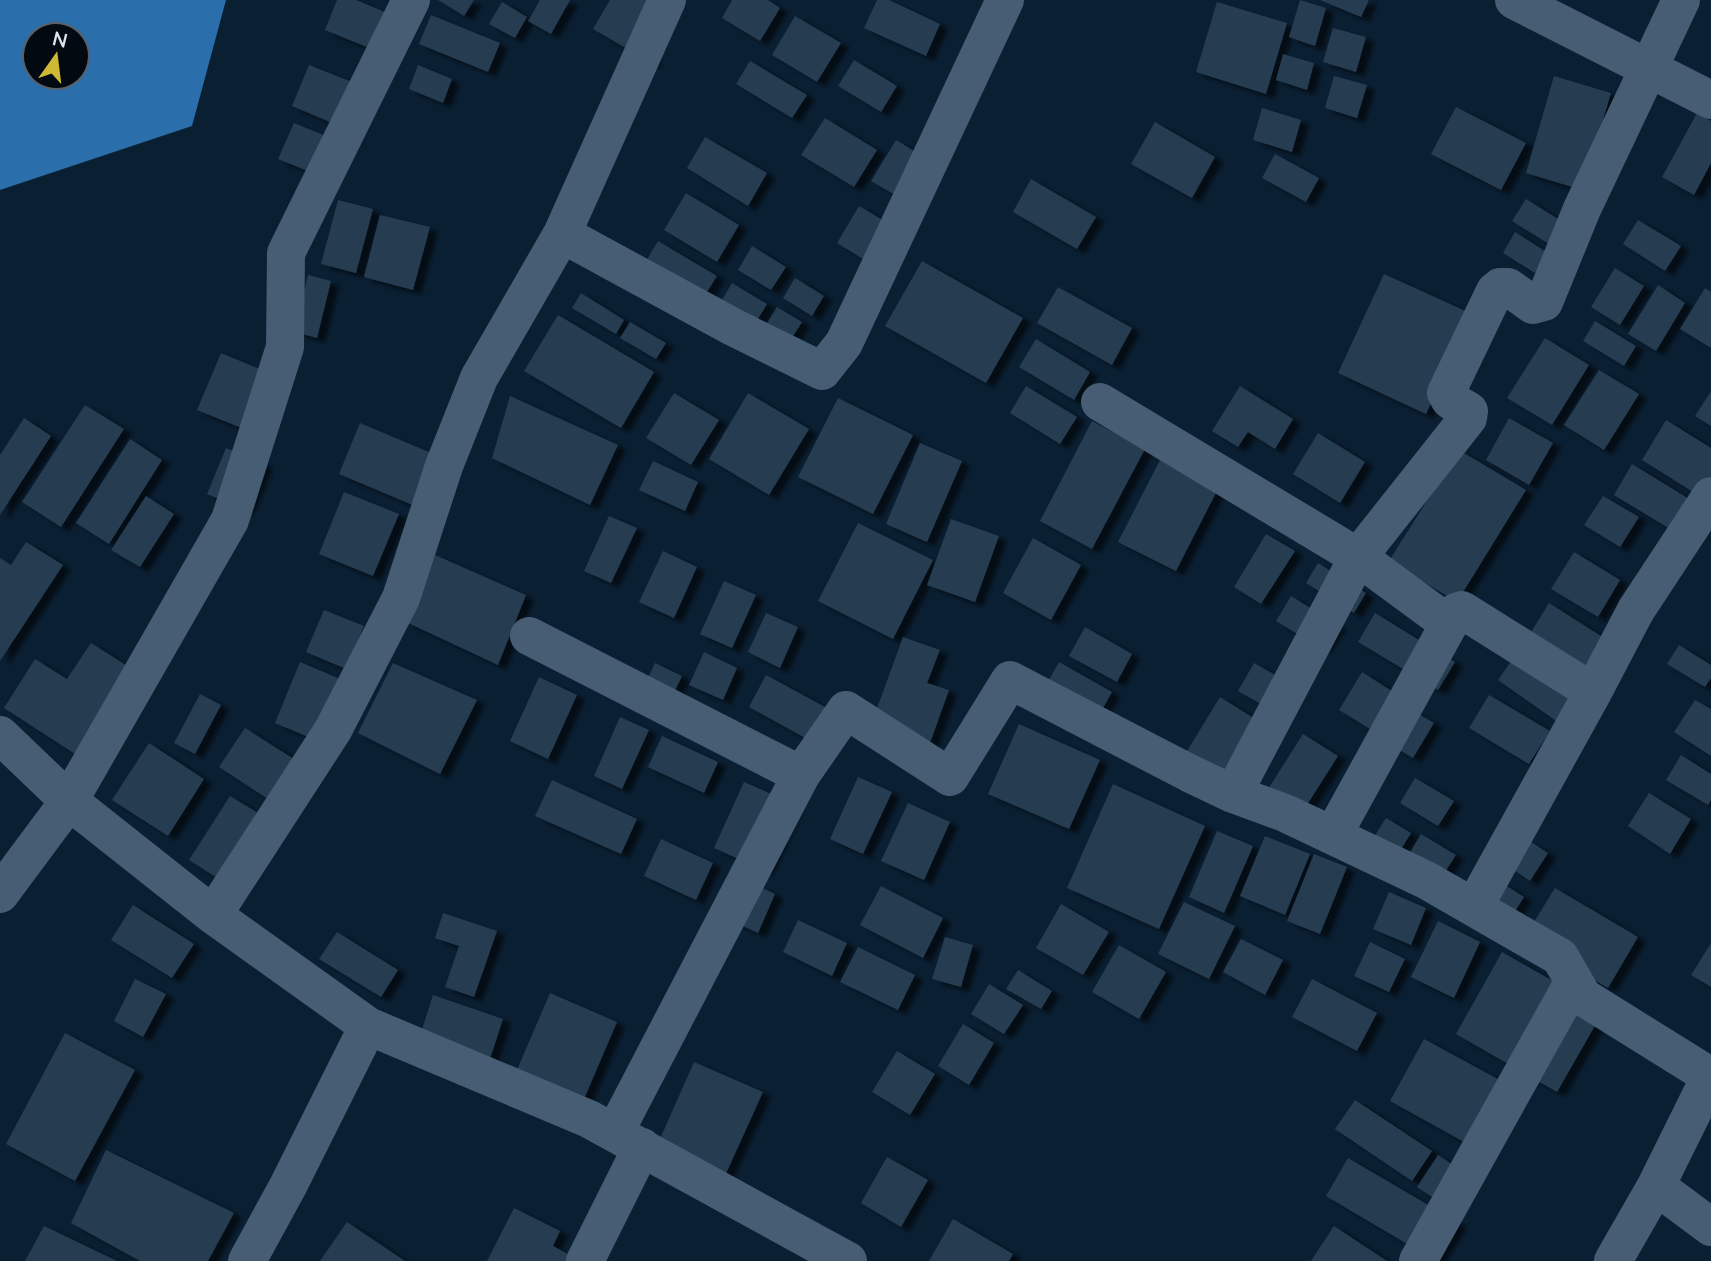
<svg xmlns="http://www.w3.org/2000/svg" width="1711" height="1261" viewBox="0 0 1711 1261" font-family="Lato,sans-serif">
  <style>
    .water { fill: #2a6fab; fill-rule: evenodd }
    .building { fill: #263c51; filter: url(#shadow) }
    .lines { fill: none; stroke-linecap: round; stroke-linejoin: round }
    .minor { stroke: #465d74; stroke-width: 38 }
  </style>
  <defs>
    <filter id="shadow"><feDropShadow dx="8" dy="4.5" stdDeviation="2" flood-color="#0009"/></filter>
  </defs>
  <rect width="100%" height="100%" fill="#0a1f32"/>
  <path class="water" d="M0 0H226L192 126 0 190ZM35 35H77V77H35Z"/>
  <path class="building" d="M337 0H356L404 20 389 56 325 30Z
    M438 0H474L464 16Z
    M540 0H570L551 34 528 21Z
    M610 0H649L653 64 593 29Z
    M732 0H768L780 8 760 41 722 18Z
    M877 0H889L940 24 926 56 864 28Z
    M1300 0 1326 8 1315 46 1289 37Z
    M1320 0H1369L1361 17Z
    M502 2 527 17 515 38 489 24Z
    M1217 2 1287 23 1266 94 1196 72Z
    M431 15 500 43 488 72 419 44Z
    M795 16 841 43 817 82 772 55Z
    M1333 28 1366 37 1356 72 1323 62Z
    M1283 54 1314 63 1307 90 1276 80Z
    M854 60 897 86 881 112 838 86Z
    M750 61 807 95 792 118 736 84Z
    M309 65 362 86 344 128 292 106Z
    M418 65 452 79 443 103 409 89Z
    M1334 76 1367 85 1357 118 1325 108Z
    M1554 76 1611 93 1582 190 1526 173Z
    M1456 107 1526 143 1501 190 1431 154Z
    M1262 108 1301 120 1292 152 1253 140Z
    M1697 113 1711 121V163L1694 195 1662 177Z
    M825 118 877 150 854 187 801 155Z
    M1155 122 1215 157 1192 198 1131 164Z
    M294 123 333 139 318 175 278 159Z
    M705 137 767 173 748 206 687 168Z
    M896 140 934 163 909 203 871 181Z
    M1275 154 1319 178 1306 202 1262 178Z
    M1031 179 1096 217 1077 249 1013 212Z
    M686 193 739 225 717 262 664 230Z
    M1526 199 1571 227 1557 249 1512 221Z
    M338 200 373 209 356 273 321 264Z
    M859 206 896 228 873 265 837 243Z
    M380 215 430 227 413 290 364 277Z
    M1638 220 1681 246 1665 271 1623 244Z
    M1515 232 1548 253 1535 273 1503 253Z
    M658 241 717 276 698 306 640 271Z
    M752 246 786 267 771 290 738 270Z
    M922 261 1023 318 986 383 885 326Z
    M1615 268 1644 286 1620 325 1591 307Z
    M1384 274 1472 314 1426 414 1338 373Z
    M308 275 331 281 317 338 295 332Z
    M795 278 824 296 812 316 783 298Z
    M732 283 767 304 747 337 713 315Z
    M1658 285 1685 303 1656 351 1628 334Z
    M1058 287 1132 328 1112 365 1037 323Z
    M1705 288 1711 292V348L1680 329Z
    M581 293 624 320 616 334 572 308Z
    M777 307 802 322 781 355 757 340Z
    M558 315 654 372 621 428 524 371Z
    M1595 321 1636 346 1624 366 1583 341Z
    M630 322 666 343 656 359 620 338Z
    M1545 338 1589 365 1552 425 1507 398Z
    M1036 339 1090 372 1074 400 1019 367Z
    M221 353 277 376 254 433 197 410Z
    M1599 370 1639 394 1604 450 1564 425Z
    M1026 386 1077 417 1060 444 1010 413Z
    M1240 386 1293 419 1275 449 1248 432 1238 447 1212 431Z
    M1711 391V426L1695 416Z
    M674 393 719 420 691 465 646 438Z
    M748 393 809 429 769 495 709 459Z
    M510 396 618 445 590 505 492 458Z
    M838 398 913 435 873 514 798 477Z
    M85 405 124 429 61 527 22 502Z
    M24 418 51 436 0 515V455Z
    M1509 418 1553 443 1529 485 1486 460Z
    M1666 420 1711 448V480L1701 497 1642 460Z
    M1092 421 1145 449 1092 549 1040 521Z
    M360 423 436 455 415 506 339 474Z
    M1318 433 1365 462 1340 503 1293 474Z
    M130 439 162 460 109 544 76 523Z
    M920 443 962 461 927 542 886 524Z
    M226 448 265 464 246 510 207 494Z
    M1459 450 1526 490 1457 602 1389 561Z
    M1163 454 1221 483 1176 571 1118 542Z
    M653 461 698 482 685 511 639 490Z
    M1632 464 1699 505 1680 535 1614 495Z
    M344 492 399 514 373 576 319 554Z
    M146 496 174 514 140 567 111 550Z
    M1603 496 1639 517 1620 547 1584 525Z
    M609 516 637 528 611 583 584 571Z
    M951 519 999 536 975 602 927 585Z
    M858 523 933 560 893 639 818 601Z
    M1266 534 1295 551 1261 604 1234 587Z
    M1033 538 1081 565 1051 620 1003 593Z
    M26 542 63 565 0 661V558L11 565Z
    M663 551 697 567 674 618 639 602Z
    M1574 552 1620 580 1598 617 1551 589Z
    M435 555 526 595 498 665 406 622Z
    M1318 563 1366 593 1354 613 1306 583Z
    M724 581 756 595 732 648 700 634Z
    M1291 596 1338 625 1322 649 1276 621Z
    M1549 603 1612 643 1592 676 1528 637Z
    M324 610 364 626 346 669 306 652Z
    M766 613 798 627 780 668 748 652Z
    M1375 613 1455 662 1438 690 1358 642Z
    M1085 627 1132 654 1117 682 1069 656Z
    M903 637 940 650 927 683 949 690 926 754 868 733Z
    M91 643 148 679 92 765 4 708 35 659 67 679Z
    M1679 645 1711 665V678L1705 687 1667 664Z
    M1519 650 1583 695 1562 725 1498 680Z
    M704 652 737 668 723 700 689 685Z
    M300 662 345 681 320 742 275 723Z
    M1059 662 1112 692 1088 735 1035 705Z
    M393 663 477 700 440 774 358 733Z
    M655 663 682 676 663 716 636 704Z
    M1254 663 1284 680 1268 708 1238 691Z
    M1362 672 1398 695 1375 732 1339 710Z
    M766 675 836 713 818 745 749 707Z
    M539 677 577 695 548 759 510 741Z
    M200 694 221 705 195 754 174 743Z
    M1489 695 1550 731 1529 764 1469 728Z
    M1220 697 1273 730 1233 794 1181 761Z
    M1695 700 1711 709V756L1674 732Z
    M1410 709 1434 723 1413 758 1389 744Z
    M620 717 649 730 622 789 594 776Z
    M1019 724 1100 760 1069 829 988 794Z
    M245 728 297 761 271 801 219 767Z
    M1303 734 1338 756 1298 819 1263 797Z
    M662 736 718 762 704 793 648 767Z
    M149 743 204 779 168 836 112 800Z
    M1681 755 1711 774V800L1708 805 1666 780Z
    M858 777 892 792 863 854 830 839Z
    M1415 778 1454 801 1438 826 1400 803Z
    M552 780 637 819 621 854 535 816Z
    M744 782 796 805 765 871 714 848Z
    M1113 784 1205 826 1159 929 1067 888Z
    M1649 793 1691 819 1670 854 1628 826Z
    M230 796 263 816 222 881 189 860Z
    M908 803 950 822 924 880 881 861Z
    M1386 818 1411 833 1392 864 1367 848Z
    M1217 831 1253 846 1224 913 1189 897Z
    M1421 834 1456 855 1434 889 1401 868Z
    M1265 836 1310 854 1285 915 1240 896Z
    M661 839 713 863 696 900 644 876Z
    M1531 842 1548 853 1530 881 1514 870Z
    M1314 854 1347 867 1320 934 1287 921Z
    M730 872 775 894 758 933 712 912Z
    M1496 879 1524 897 1502 932Z
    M881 886 943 918 923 958 860 925Z
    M1555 888 1638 937 1608 988 1524 938Z
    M1389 892 1426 908 1411 945 1373 929Z
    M1184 902 1235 926 1209 979 1158 954Z
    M1061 904 1109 932 1083 975 1036 948Z
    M133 905 194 944 172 978 111 940Z
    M443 913 497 931 474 997 445 987 459 946 435 938Z
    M798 920 847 943 832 976 783 952Z
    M1438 921 1480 942 1454 998 1411 977Z
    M337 932 398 970 381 997 319 959Z
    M945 937 973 945 961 987 932 979Z
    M1241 939 1283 960 1265 995 1223 972Z
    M1370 942 1405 959 1389 992 1354 976Z
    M1711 943V987L1691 975Z
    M1119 945 1166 972 1139 1019 1092 992Z
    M858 947 915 975 898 1010 840 982Z
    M1502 952 1604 1010 1557 1092 1456 1034Z
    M1018 970 1052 991 1041 1009 1006 989Z
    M135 979 166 994 143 1037 114 1021Z
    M1312 979 1377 1013 1357 1051 1292 1017Z
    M989 984 1023 1005 1004 1034 971 1014Z
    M550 993 617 1022 578 1113 511 1084Z
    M433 995 503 1019 488 1065 418 1042Z
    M963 1024 994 1043 969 1085 938 1066Z
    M65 1033 135 1070 75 1181 6 1144Z
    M1424 1039 1518 1090 1484 1153 1390 1101Z
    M897 1051 935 1074 910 1115 872 1092Z
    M694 1062 763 1092 724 1178 656 1148Z
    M1355 1100 1432 1151 1412 1181 1335 1129Z
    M106 1150 234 1213 208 1261H140L71 1223Z
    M1438 1155 1465 1173 1444 1205 1417 1187Z
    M887 1157 928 1180 901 1227 861 1203Z
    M1348 1158 1459 1223 1436 1261 1326 1196Z
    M514 1208 560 1231 553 1246 581 1261H487Z
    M953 1219 1013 1254 1009 1261H929Z
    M347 1222 405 1261H320Z
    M44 1226 117 1261H25Z
    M1334 1226 1387 1261H1311Z"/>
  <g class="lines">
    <path class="minor" d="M667 0 562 234 733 327 822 371 844 343 1005 0
      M1514 0 1711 100
      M1100 402 1358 557 1233 794
      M529 636 801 775
      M1593 692 1462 610 1456 612 1449 624 1358 557 1468 418 1469 411 1450 400 1446 393 1495 291 1500 287H1508L1533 305 1544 302 1582 209 1681 0
      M0 735 69 801 213 915 368 1026 589 1119 848 1261
      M1333 835 1449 624
      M0 894 69 801 230 520 285 347 286 253 411 0
      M1474 907 1593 692 1636 610 1711 496
      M213 915 333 730 401 598 444 466 479 378 562 234
      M615 1132 801 775 846 710 950 777 1010 680 1189 773 1233 794 1285 813 1426 880 1560 957 1583 997 1710 1076
      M1656 1186 1711 1227
      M247 1261 288 1186 368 1026
      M585 1261 642 1147
      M1418 1261 1574 981
      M1613 1261 1656 1186 1711 1075"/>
  </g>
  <g transform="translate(56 56) rotate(14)"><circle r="33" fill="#030911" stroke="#58616b" stroke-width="2"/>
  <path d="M0-5L12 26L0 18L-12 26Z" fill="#d0b837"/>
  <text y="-10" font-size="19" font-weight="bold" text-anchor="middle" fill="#d8e5f2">N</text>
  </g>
</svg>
